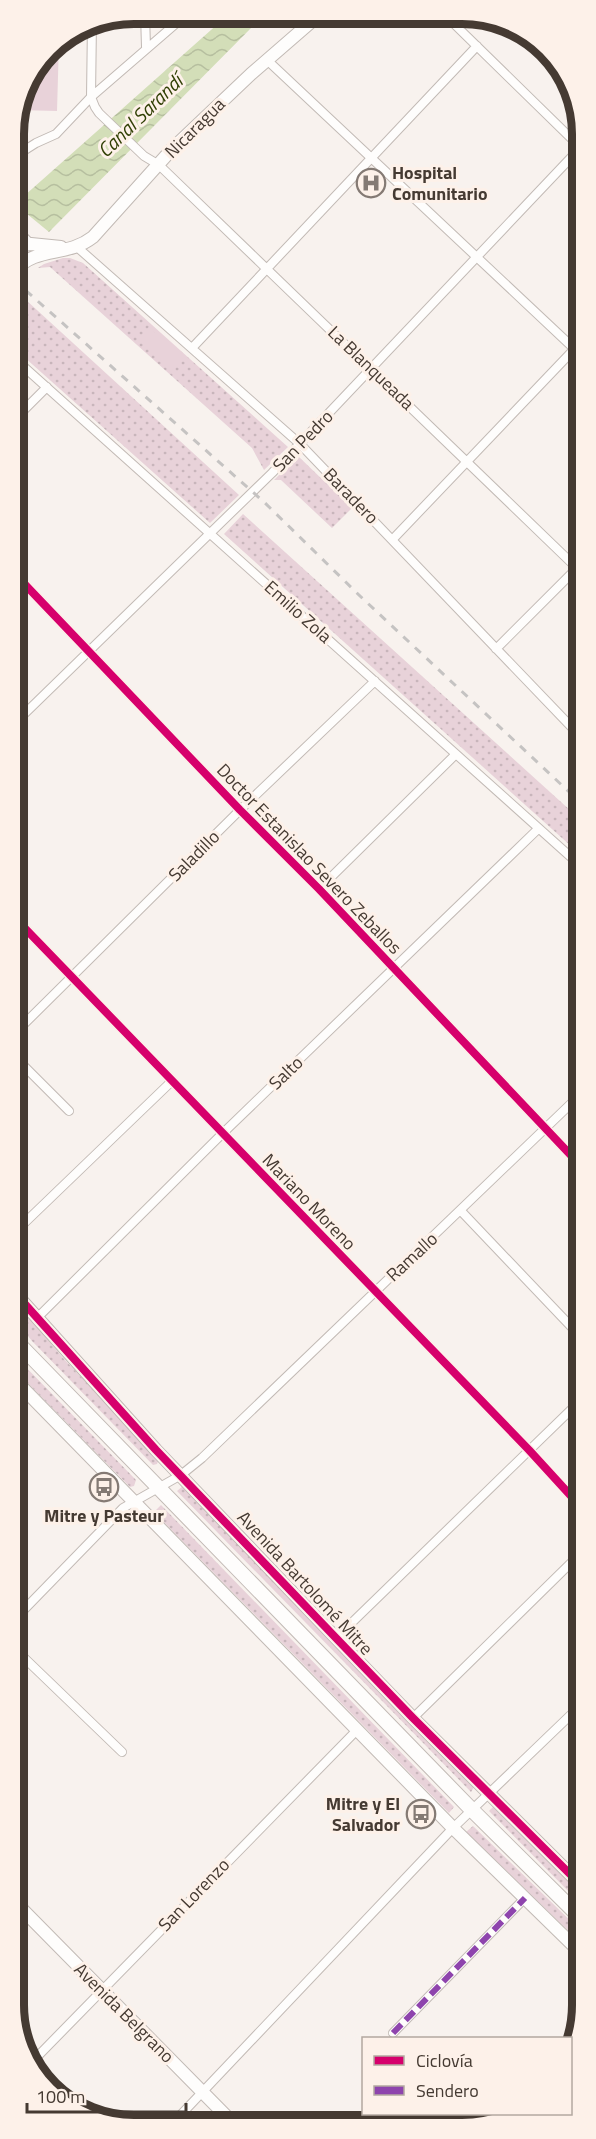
<svg xmlns="http://www.w3.org/2000/svg" width="596" height="2139" viewBox="0 0 596 2139" font-family="'Titillium Web',sans-serif">
  <style>
    .park { fill: url(#park-dots) }
    .pitch { fill: #e8d2d9 }
    .water { fill: url(#water-waves) }
    .lines { fill: none; stroke-linecap: round; stroke-linejoin: round }
    .street-casing { stroke: #c2bab5; stroke-width: 10 }
    .secondary-casing { stroke: #c2bab5; stroke-width: 14 }
    .primary-casing { stroke: #c2bab5; stroke-width: 16 }
    .street { stroke: #fefdfc; stroke-width: 8 }
    .secondary { stroke: #fefdfc; stroke-width: 12 }
    .primary { stroke: #fefdfc; stroke-width: 14 }
    .rail { stroke: #c5c3c2; stroke-width: 3; stroke-dasharray: 8 8; stroke-linecap: butt }
    .quiet { stroke: #8e44ad; stroke-width: 6; stroke-dasharray: 12 6; stroke-linecap: butt }
    .cycleway-casing { stroke: #fdf1e9; stroke-width: 11 }
    .cycleway { stroke: #d6006c; stroke-width: 8 }
    .labels { text-anchor: middle; stroke-width: 6; stroke-linejoin: round; paint-order: stroke }
    .street-label { font-size: 18px; fill: #453a32; stroke: #fdf1e9 }
    .poi-label { font-size: 18px; font-weight: bold; fill: #453a32; stroke: #fdf1e9; text-anchor: start }
    .water-label { font-size: 20px; font-style: italic; fill: #314005; stroke: #fdf1e9 }
    .rim { fill: none; stroke: #453a32; stroke-width: 8 }
  </style>
  <defs>
    <pattern id="park-dots" width="8" height="8" patternUnits="userSpaceOnUse" patternTransform="scale(1.5)"><rect width="8" height="8" fill="#e8d2d9"/><path d="M2 2h.1M6 6h.1" fill="none" stroke="#c8b5bb" stroke-width="1.8" stroke-linecap="round"/></pattern>
    <pattern id="water-waves" width="16" height="10" patternUnits="userSpaceOnUse" patternTransform="scale(1.5)"><rect width="16" height="10" fill="#d3deb8"/><path d="M0 5q4-4 8 0t8 0" fill="none" stroke="#b6bf9f"/></pattern>
  </defs>
  <rect width="100%" height="100%" fill="#f8f2ee"/>
  <path class="park" d="M63 258H70L83 263 288 447 264 470 252 448 50 267 38 268 44 264Z
    M14 289 239 495 210 523 14 348Z
    M298 456 352 508 332 528 281 480H274Z
    M243 514 582 821V856L224 534Z
    M14 1300 64 1359 159 1459 157 1464 153 1465 32 1341 14 1319Z
    M14 1355 136 1480 134 1486 130 1487 14 1369Z
    M183 1486 474 1787 471 1792 177 1491Z
    M161 1505 454 1807 449 1813 154 1512Z
    M494 1806 582 1894V1905L489 1811Z
    M473 1826 582 1932V1944L466 1832Z"/>
  <path class="pitch" d="M59 42 57 111 17 110 23 87 49 48Z
    M149 327 183 358 172 370 138 339Z"/>
  <path class="water" d="M229 14H267L255 24 49 232 15 204Z"/>
  <g class="lines">
    <g class="street-casing">
      <path id="street" d="M145 14 146 47
        M446 16 581 148
        M92 22 91 97 95 107 99 113 144 156 159 165 582 573
        M267 60 582 356
        M14 157 36 143 56 134 91 97 187 14
        M14 227 31 244
        M77 247 300 444 582 738
        M193 347 477 46
        M14 358 582 867
        M14 420 47 387
        M393 539 582 341
        M14 573 240 810 319 889 582 1167
        M496 649 582 563
        M14 724 272 473 581 147
        M319 889 455 755
        M14 917 529 1450 582 1508
        M14 1034 240 810 375 681
        M14 1056 69 1111
        M461 1211 582 1338
        M14 1233 172 1081
        M36 1319 222 1134 538 829
        M14 1620 123 1508 181 1475 202 1458 582 1093
        M336 1638 582 1399
        M14 1648 122 1752
        M413 1718 582 1552
        M393 2033 525 1898
        M33 2061 357 1730
        M173 2123 453 1828 582 1704"/>
    </g>
    <g class="secondary-casing">
      <path id="secondary" d="M14 246 31 244 61 247
        M14 271C38 245 66 258 93 237L173 148 251 74 319 15
        M14 1292 156 1450 336 1638 413 1718 582 1886
        M14 1379 453 1828 582 1954
        M15 1902 234 2124"/>
    </g>
    <g class="primary-casing">
      <path id="primary" d="M14 1339 472 1810 582 1919"/>
    </g>
    <use href="#street" class="street"/>
    <use href="#secondary" class="secondary"/>
    <use href="#primary" class="primary"/>
    <path class="rail" d="M14 280 264 502 360 596 582 804"/>
    <path class="quiet" d="M393 2033 525 1898"/>
    <g class="cycleway-casing">
      <path id="cycleway" d="M14 573 240 810 319 889 582 1167
        M14 917 529 1450 582 1508
        M14 1292 156 1450 336 1638 413 1718 582 1886"/>
    </g>
    <use href="#cycleway" class="cycleway"/>
  </g>
  <defs>
    <g id="hospital-ring" transform="scale(1.5)"><circle r="9.5" fill="#fdf1e9" stroke="#847a74" stroke-width="1.5"/><path d="M-5-5h3v3.5h4V-5h3V5h-3V1.5h-4V5h-3Z" fill="#847a74"/></g>
    <g id="bus-ring" transform="scale(1.5)"><circle r="9.5" fill="#fdf1e9" stroke="#847a74" stroke-width="1.5"/><path d="M-5-6H5V4H4V6H2V4H-2V6H-4V4H-5ZM-3.5-4V0h7V-4ZM-3.5 1.2v1.5H-2V1.2ZM2 1.2v1.5H3.5V1.2Z" fill="#847a74"/></g>
  </defs>
  <g fill-rule="evenodd">
    <use href="#hospital-ring" x="371" y="183"/>
    <use href="#bus-ring" x="104" y="1487"/>
    <use href="#bus-ring" x="421" y="1814"/>
  </g>
  <g class="labels">
    <g class="street-label">
      <text transform="translate(195 128) rotate(-45)" y="6">Nicaragua</text>
      <text transform="translate(371 368) rotate(44)" y="6">La Blanqueada</text>
      <text transform="translate(303 441) rotate(-46)" y="6">San Pedro</text>
      <text transform="translate(351 496) rotate(46)" y="6">Baradero</text>
      <text transform="translate(298 612) rotate(42)" y="6">Emilio Zola</text>
      <text transform="translate(194 856) rotate(-45)" y="6">Saladillo</text>
      <text transform="translate(309 859) rotate(46)" y="6">Doctor Estanislao Severo Zeballos</text>
      <text transform="translate(286 1073) rotate(-44)" y="6">Salto</text>
      <text transform="translate(309 1202) rotate(46)" y="6">Mariano Moreno</text>
      <text transform="translate(412 1257) rotate(-43)" y="6">Ramallo</text>
      <text transform="translate(305 1583) rotate(47)" y="6">Avenida Bartolomé Mitre</text>
      <text transform="translate(194 1895) rotate(-46)" y="6">San Lorenzo</text>
      <text transform="translate(124 2013) rotate(45)" y="6">Avenida Belgrano</text>
    </g>
    <g class="poi-label">
      <text x="392" y="179">Hospital<tspan x="392" dy="21">Comunitario</tspan></text>
      <text x="104" y="1522" text-anchor="middle">Mitre y Pasteur</text>
      <text x="400" y="1810" text-anchor="end">Mitre y El<tspan x="400" dy="21">Salvador</tspan></text>
    </g>
    <g class="water-label">
      <text transform="translate(140 116) rotate(-44)" y="7">Canal Sarandí</text>
    </g>
  </g>
  <path d="M0 0H596V2139H0ZM134 24H462A110 110 0 0 1 572 134V2005A110 110 0 0 1 462 2115H134A110 110 0 0 1 24 2005V134A110 110 0 0 1 134 24Z" fill="#fdf1e9" fill-rule="evenodd"/>
  <path class="rim" d="M134 24H462A110 110 0 0 1 572 134V2005A110 110 0 0 1 462 2115H134A110 110 0 0 1 24 2005V134A110 110 0 0 1 134 24Z"/>
  <rect x="362" y="2037" width="210" height="78" fill="#fdf1e9" stroke="#b3a8a0" stroke-width="1.5"/>
  <rect x="374" y="2056" width="30" height="9" fill="#d6006c" stroke="#b3a8a0" stroke-width="1.5"/>
  <text x="416" y="2067" font-size="18" fill="#453a32">Ciclovía</text>
  <rect x="374" y="2086" width="30" height="9" fill="#8e44ad" stroke="#b3a8a0" stroke-width="1.5"/>
  <text x="416" y="2097" font-size="18" fill="#453a32">Sendero</text>
  <path d="M27 2103v9h159v-9" fill="none" stroke="#453a32" stroke-width="3"/>
  <text x="36" y="2103" font-size="18" fill="#453a32" stroke="#fdf1e9" stroke-width="4.5" paint-order="stroke">100 m</text>
</svg>
